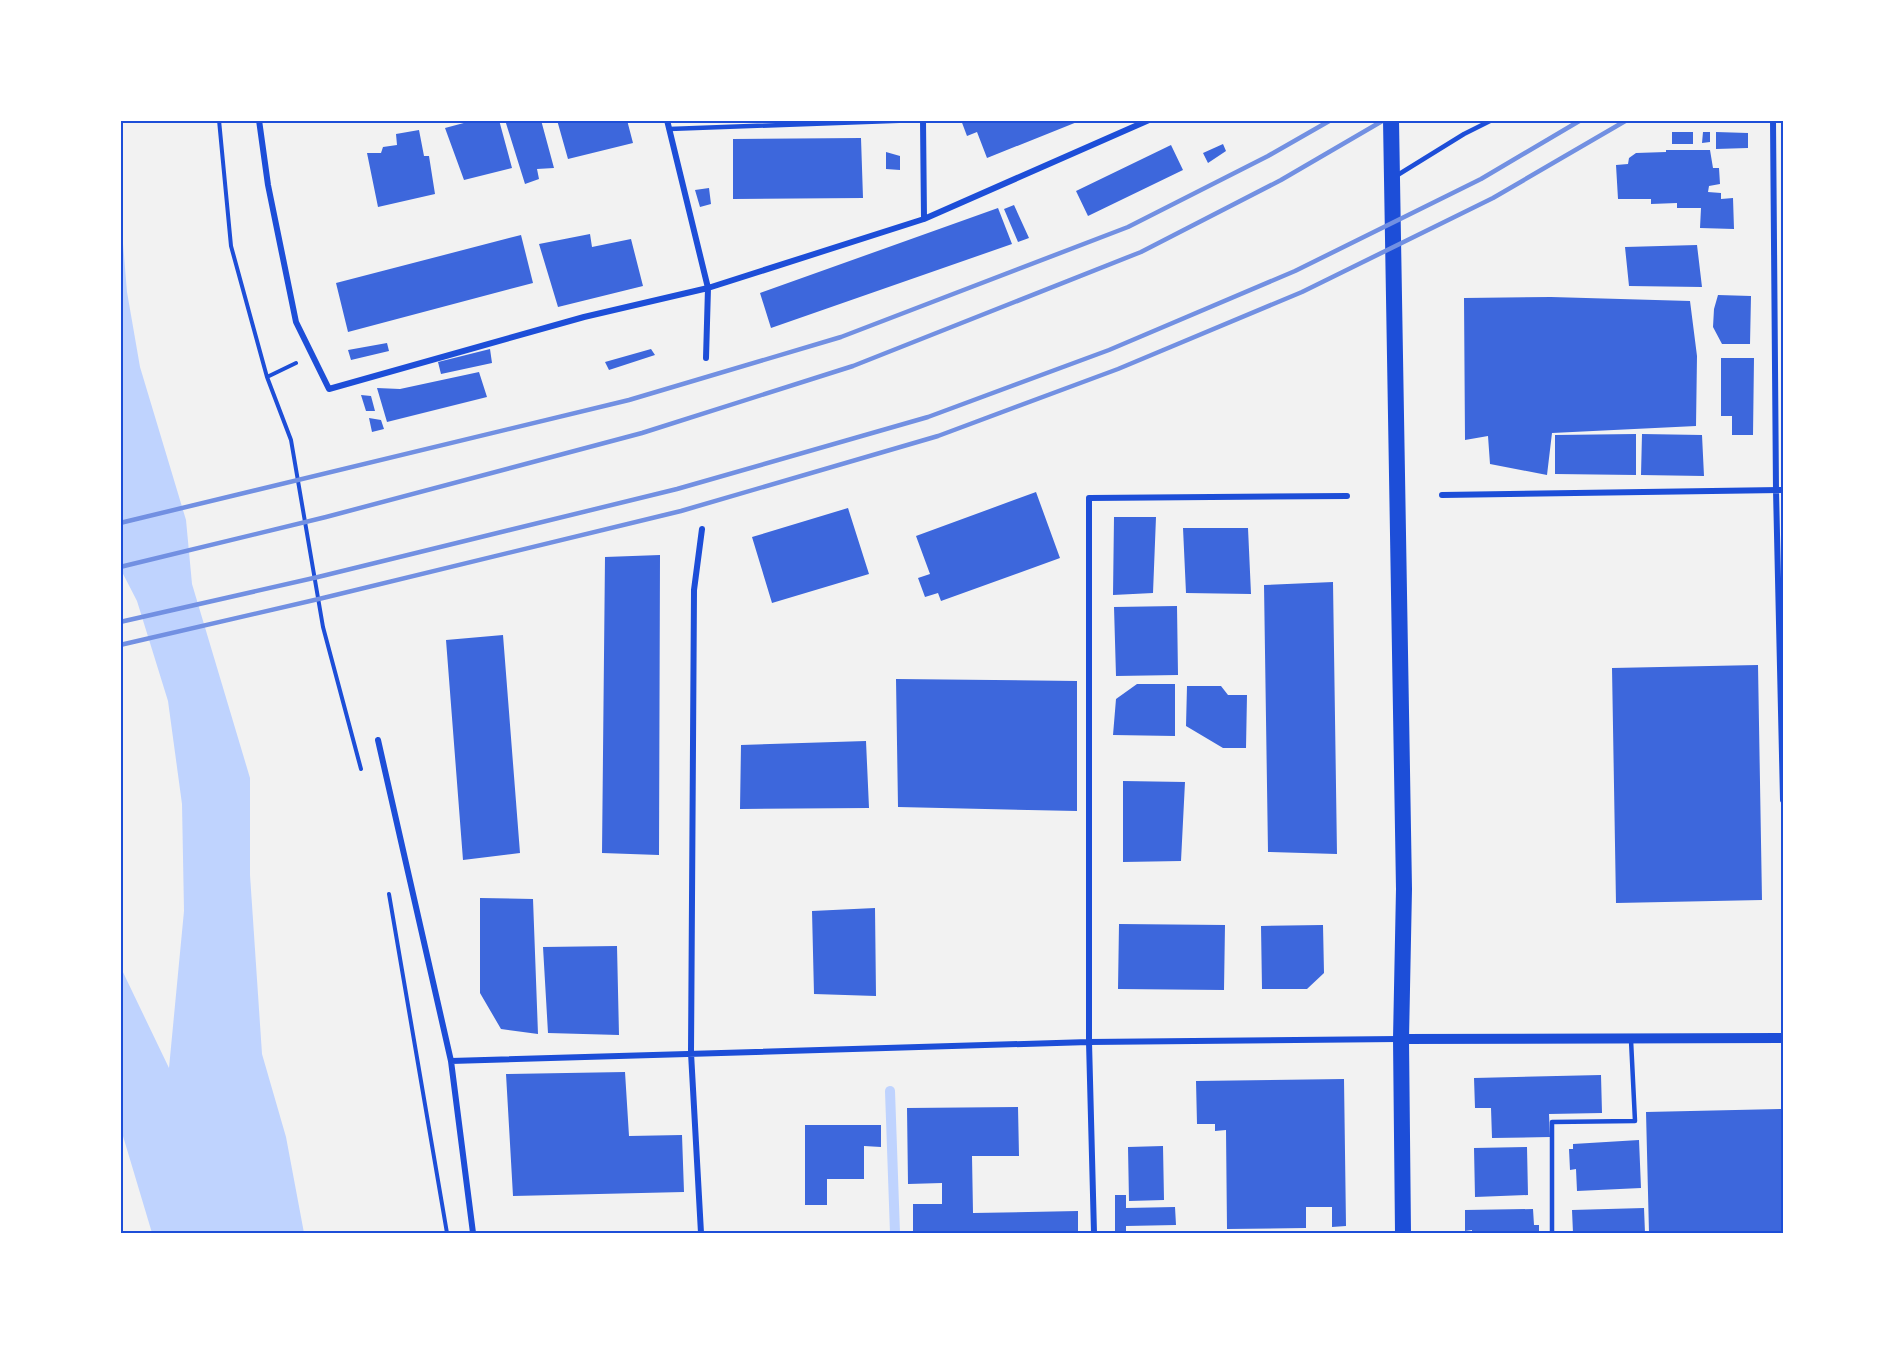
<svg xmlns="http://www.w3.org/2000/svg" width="1903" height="1353" viewBox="0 0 1903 1353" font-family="Barlow,sans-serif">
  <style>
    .water { fill: #bfd3fe }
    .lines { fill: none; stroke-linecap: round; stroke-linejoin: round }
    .stream { stroke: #bfd3fe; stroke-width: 10 }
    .building { fill: #3d67dc }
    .path { stroke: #1d4ed8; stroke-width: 4 }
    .service { stroke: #1d4ed8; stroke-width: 4.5 }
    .minor { stroke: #1d4ed8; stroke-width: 6 }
    .tertiary { stroke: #1d4ed8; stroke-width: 10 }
    .trunk { stroke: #1d4ed8; stroke-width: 16 }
    .rail { stroke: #7290e2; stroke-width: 4.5 }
    .neatline { fill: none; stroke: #1d4ed8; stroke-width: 2 }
  </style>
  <rect width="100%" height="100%" fill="#f2f2f2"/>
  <path class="water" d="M120 207 127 292 140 367 186 520 192 584 250 778V875L262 1054 286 1137 304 1233H152L120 1126V966L169 1068 184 911 182 804 168 701 137 601 120 568Z"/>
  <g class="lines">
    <path class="stream" d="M890 1091 895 1233"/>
  </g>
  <path class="building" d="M475 120H499L512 168 464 180 445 128Z
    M505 120H541L554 168 537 169 539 179 525 184Z
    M557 120H627L633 143 568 159Z
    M961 120H1082L987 158 977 132 967 136Z
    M419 130 424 156H429L435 194 378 207 367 153H381L383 147 397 145 396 134Z
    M1672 132H1693V144H1672Z
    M1703 132H1710V142L1702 143Z
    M1716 132 1748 133V148L1716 149Z
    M861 138 863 198 733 199V139Z
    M1223 144 1226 151 1208 163 1203 153Z
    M1171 145 1183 170 1088 216 1076 191Z
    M1666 150H1710L1713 168H1719L1720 184 1709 186 1708 192 1721 193V199L1733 198 1734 229 1700 228 1701 208H1677V203L1651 204V199H1618L1616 165 1628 164 1629 158 1636 153 1666 152Z
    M886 152 900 156V170L886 169Z
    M709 188 711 204 700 207 695 190Z
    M1014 205 1029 238 1018 242 1004 209Z
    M998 208 1012 244 771 328 760 293Z
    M590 234 592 247 631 239 643 286 558 307 539 244Z
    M521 235 533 283 348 332 336 283Z
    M1697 245 1702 287 1629 286 1625 247Z
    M1718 295 1751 296 1750 344H1722L1713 327 1714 309Z
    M1551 297 1690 301 1697 356 1696 426 1552 433 1547 475 1490 464 1488 436 1465 440 1464 298Z
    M387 343 389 351 351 360 348 350Z
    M490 349 492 363 441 374 438 362Z
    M651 349 655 355 609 370 605 362Z
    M1721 358H1754L1753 435H1732V416H1721Z
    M479 372 487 397 387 422 377 388 400 389Z
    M361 395 371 396 375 411H366Z
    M369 418 381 420 384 429 372 432Z
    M1636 434V475L1555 474V435Z
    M1642 434 1702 435 1704 476 1641 475Z
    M1036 492 1060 558 941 601 938 593 925 597 918 578 930 574 916 536Z
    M848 508 869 574 772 603 752 537Z
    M1114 517H1156L1153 593 1113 595Z
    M1183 528H1248L1251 594 1186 593Z
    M660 555 659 855 602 853 605 557Z
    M1333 582 1337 854 1268 852 1264 585Z
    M1177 606 1178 675 1116 676 1114 607Z
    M503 635 520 853 463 860 446 640Z
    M1758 665 1762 900 1616 903 1612 668Z
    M896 679 1077 681V811L898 807Z
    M1137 684H1175V736L1113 735 1116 699Z
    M1187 686H1221L1228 695H1247L1246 748H1223L1186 726Z
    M866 741 869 808 740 809 741 745Z
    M1123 781 1185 782 1181 861 1123 862Z
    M480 898 533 899 538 1034 501 1029 480 993Z
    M875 908 876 996 814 994 812 911Z
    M1119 924 1225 925 1224 990 1118 989Z
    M1323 925 1324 973 1307 989H1262L1261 926Z
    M617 946 619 1035 548 1033 543 947Z
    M625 1072 629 1136 682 1135 684 1192 513 1196 506 1074Z
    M1601 1075 1602 1113 1549 1114 1550 1137 1492 1138 1491 1108H1475L1474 1078Z
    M1344 1079 1346 1226 1332 1227V1207H1306V1228L1227 1229 1226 1130 1215 1131V1124H1197L1196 1081Z
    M1018 1107 1019 1156H972L973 1213 1078 1211V1233H913V1204H942V1183L908 1184 907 1108Z
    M1783 1109V1233H1649L1646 1112Z
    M805 1125H881V1147L864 1146V1179H827V1205H805Z
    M1639 1140 1641 1188 1577 1191 1576 1169 1570 1170 1569 1149H1573V1144Z
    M1163 1146 1164 1200 1129 1201 1128 1147Z
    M1527 1147 1528 1195 1475 1197 1474 1148Z
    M1115 1195H1126V1208L1175 1207 1176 1225 1126 1226V1233H1115Z
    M1644 1208 1645 1233H1573L1572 1210Z
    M1533 1209 1534 1225H1539V1233H1472V1230L1465 1231V1210Z"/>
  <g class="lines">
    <path class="path" d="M219 120 231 246 267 377 291 440 323 627 361 769
      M267 377 296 363
      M389 894 447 1233"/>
    <path class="service" d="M669 129 920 120
      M1396 176 1464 134 1492 120
      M1552 1233V1122L1635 1121 1631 1040"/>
    <path class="minor" d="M259 120 268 185 296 322 329 389 584 317 708 288 924 219 923 120
      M667 120 708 288 706 358
      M1773 120 1776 490 1783 800
      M924 219 1149 120
      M1442 495 1783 490
      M378 740 451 1061 473 1233
      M451 1061 1089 1042 1398 1039
      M701 1233 691 1053 694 590 702 529
      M1094 1233 1089 1042V498L1347 496"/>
    <path class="tertiary" d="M1401 1039 1783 1038"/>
    <path class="trunk" d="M1391 120 1404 889 1401 1039 1403 1233"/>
    <path class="rail" d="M120 523 629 400 841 337 1128 227 1268 156 1331 120
      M120 567 326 517 642 433 853 366 1141 252 1281 180 1384 120
      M120 622 318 577 677 489 928 417 1109 350 1295 271 1481 179 1581 120
      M120 645 323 598 681 511 938 436 1118 369 1302 292 1493 198 1627 120"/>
  </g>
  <rect width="1903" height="1353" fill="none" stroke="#ffffff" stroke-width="243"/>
  <rect x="122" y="122" width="1660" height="1110" class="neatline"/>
</svg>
